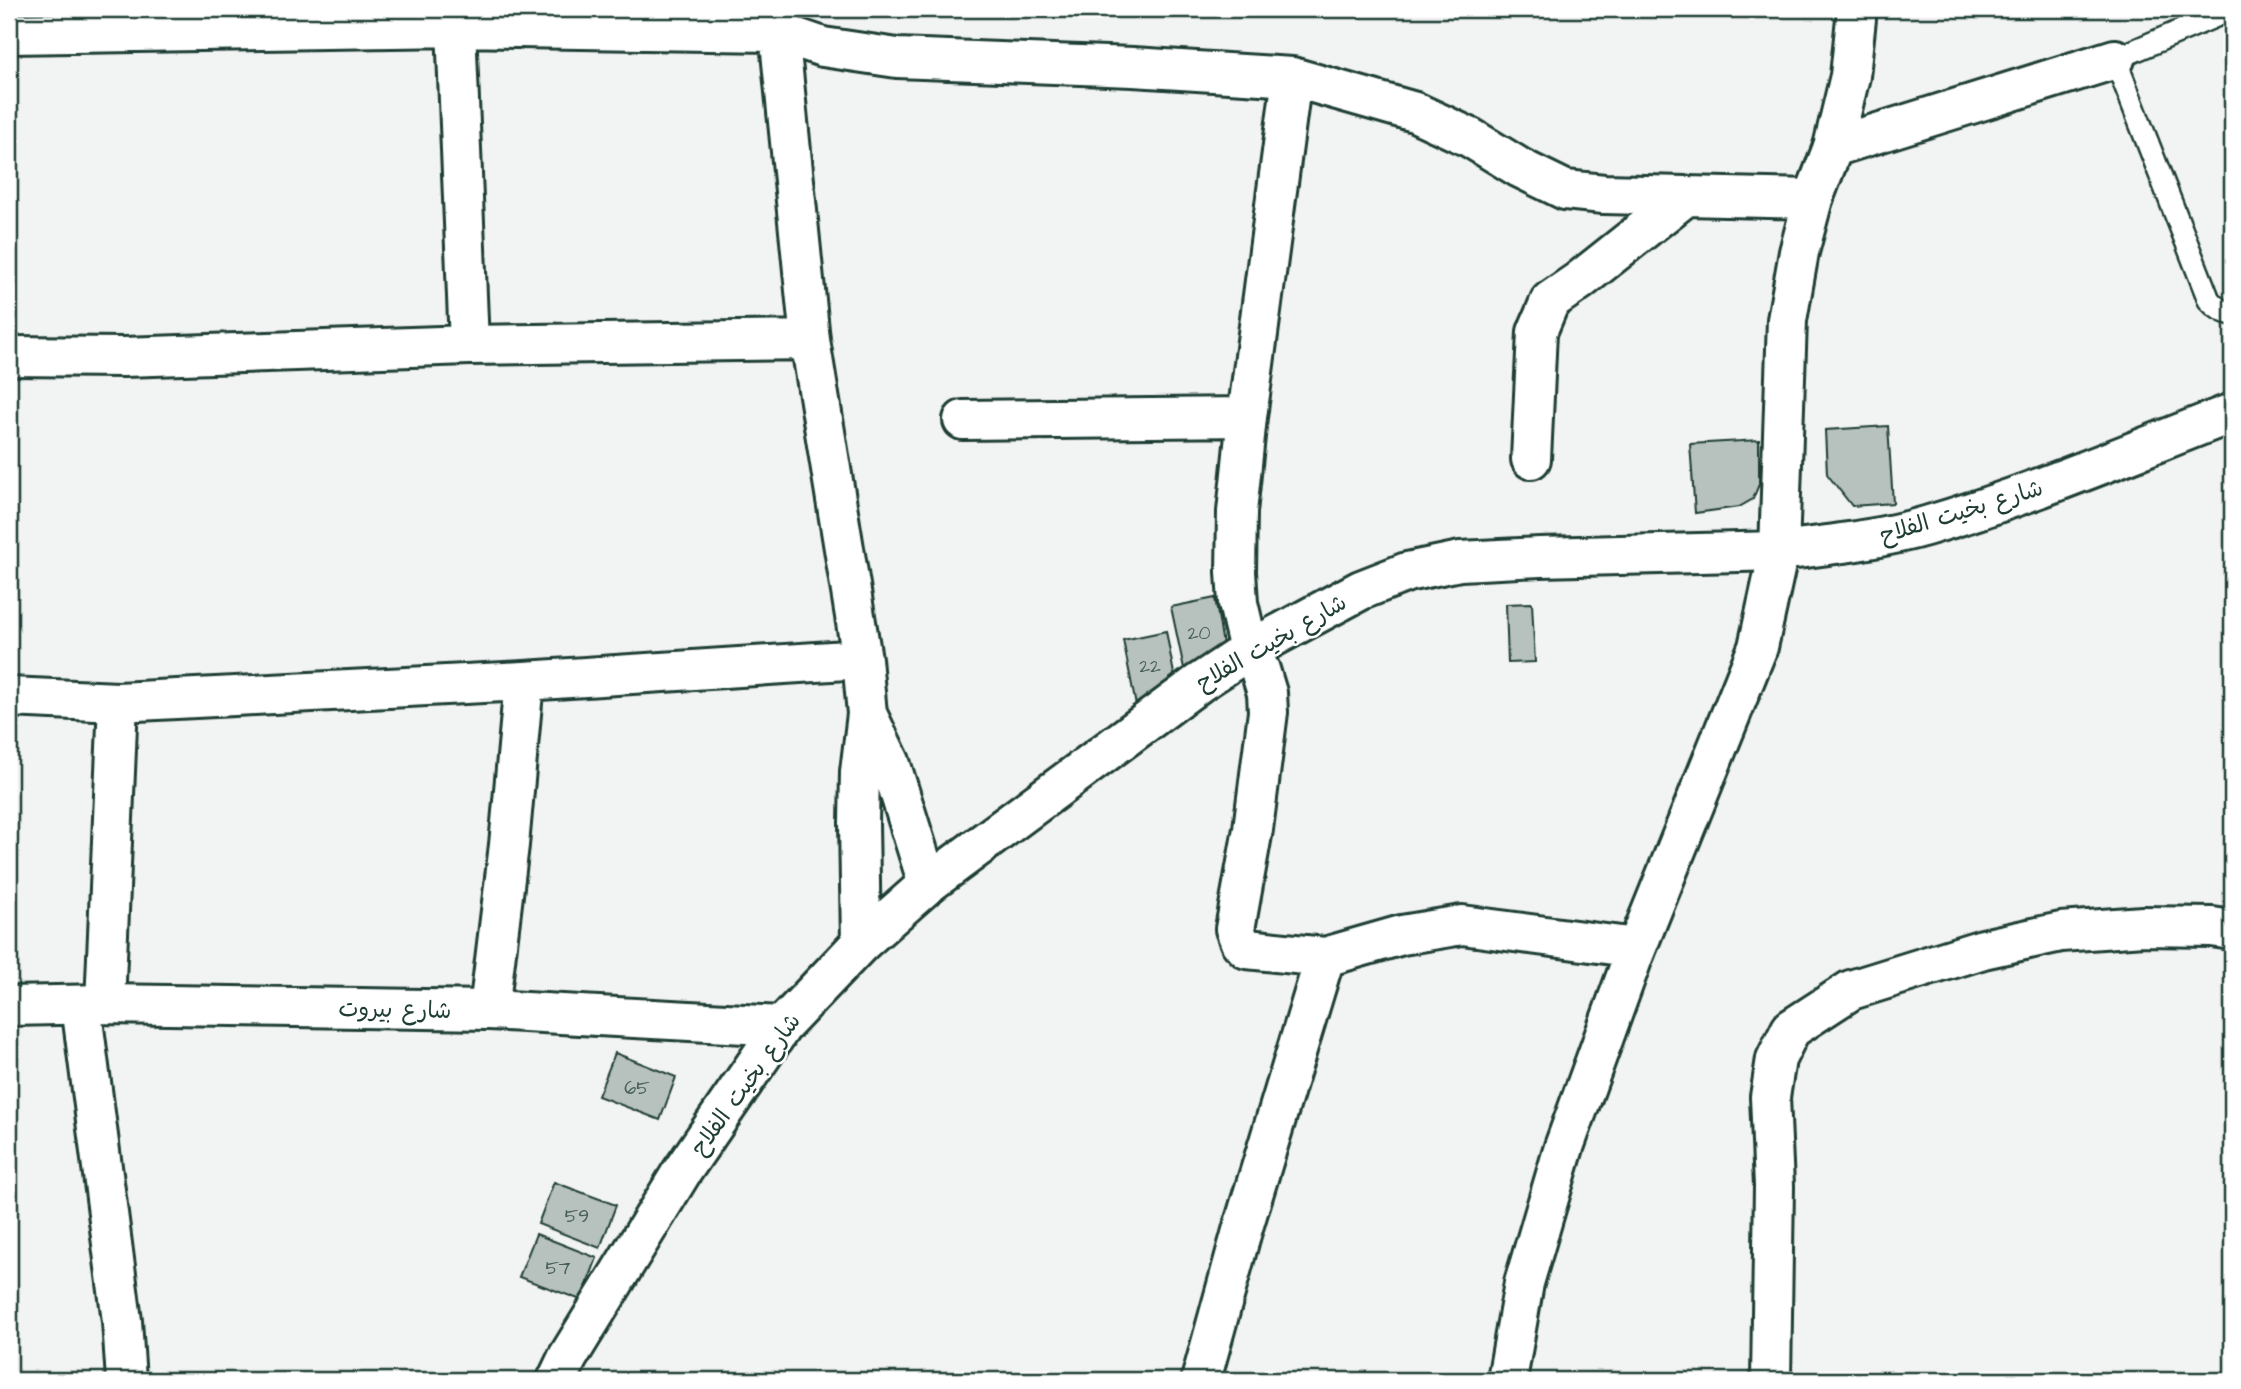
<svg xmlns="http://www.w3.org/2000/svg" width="2241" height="1389" viewBox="0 0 2241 1389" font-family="'Architects Daughter','Playpen Sans Arabic',sans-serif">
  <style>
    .building { fill: #b7c1bd; stroke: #1f3d34; stroke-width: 2 }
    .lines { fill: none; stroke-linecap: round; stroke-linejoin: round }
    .lane-casing { stroke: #1f3d34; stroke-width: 26 }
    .street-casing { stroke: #1f3d34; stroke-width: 44 }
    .secondary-casing { stroke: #1f3d34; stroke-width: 44 }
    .lane { stroke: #fff; stroke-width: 21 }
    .street { stroke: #fff; stroke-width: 38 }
    .secondary { stroke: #fff; stroke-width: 38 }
    .labels { text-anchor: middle; stroke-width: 5; stroke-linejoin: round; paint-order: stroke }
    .number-label { font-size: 19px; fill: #455e56 }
    .street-label { font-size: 23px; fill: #1f3d34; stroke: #fff }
  </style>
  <rect width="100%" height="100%" fill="#f2f3f3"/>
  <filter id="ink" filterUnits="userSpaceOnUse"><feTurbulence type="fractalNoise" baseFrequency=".0143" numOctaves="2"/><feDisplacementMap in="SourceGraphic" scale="14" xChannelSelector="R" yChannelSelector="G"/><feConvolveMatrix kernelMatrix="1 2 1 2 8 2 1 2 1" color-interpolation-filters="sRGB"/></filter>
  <g filter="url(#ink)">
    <path class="building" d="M1888 426 1893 503 1852 506 1827 474 1825 430Z
      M1759 440V484L1753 499 1739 507 1695 513 1690 444Z
      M1215 598 1225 656 1186 678 1171 607Z
      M1532 603 1535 662 1508 663 1506 604Z
      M1166 631 1177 690 1137 711 1123 640Z
      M615 1053 676 1077 660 1120 598 1096Z
      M554 1182 616 1205 600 1248 538 1224Z
      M536 1234 597 1258 581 1300 519 1277Z"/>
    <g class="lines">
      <g class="lane-casing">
        <path id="lane" d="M2232 9 2115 59 2209 300C2216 308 2222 312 2232 314"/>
      </g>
      <g class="street-casing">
        <path id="street" d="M782 11 779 32 810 340 862 659 867 714 860 772 859 823 861 943
          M456 27 469 345
          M9 34 456 27 779 32 823 47 897 58 1133 67 1292 77 1415 112 1471 138 1520 168 1565 190 1604 194 1813 199
          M1292 77 1247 417 1237 512 1236 572 1238 603 1249 650 1260 670 1267 693 1268 712 1253 829 1235 929 1240 942 1247 949 1325 957 1402 935 1462 925 1636 948
          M1833 147 2115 59
          M9 356 124 357 469 345 810 340
          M963 420 1247 417
          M1531 459 1537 332 1550 301 1579 281 1686 196
          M9 697 118 702 524 681 862 659
          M867 714 890 762 928 884
          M105 1004 118 702
          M81 1005 122 1321 126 1380
          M489 1010 509 845 524 681
          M1201 1380 1242 1231 1325 957
          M1507 1380 1524 1283 1564 1147 1633 957 1758 647 1779 551C1828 545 1878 540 1926 526 2031 495 2131 452 2232 413
          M1771 1380 1774 1186 1770 1097 1776 1059 1791 1029 1851 990 1983 949 2061 932 2143 926 2212 927 2232 930"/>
      </g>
      <g class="secondary-casing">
        <path id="secondary" d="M9 1006 105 1004 489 1010 782 1026
          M557 1380 568 1357 681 1173 782 1026 861 943 928 884 1199 683 1249 650 1361 590 1407 572 1460 561 1540 557 1779 551 1787 320 1799 252 1813 199 1833 147 1850 76 1857 9"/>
      </g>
      <use href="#lane" class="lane"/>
      <use href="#street" class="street"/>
      <use href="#secondary" class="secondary"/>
    </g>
  </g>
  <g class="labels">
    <g class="number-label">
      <text x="1199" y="639">20</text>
      <text x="1150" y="672">22</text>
      <text x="637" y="1094">65</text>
      <text x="577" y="1222">59</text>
      <text x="558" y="1274">57</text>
    </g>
    <g class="street-label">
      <text transform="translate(1961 511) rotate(-17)" y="8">شارع بخيت الفلاح</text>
      <text transform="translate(1271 642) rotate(-30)" y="8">شارع بخيت الفلاح</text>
      <text transform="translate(395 1009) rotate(1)" y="8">شارع بيروت</text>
      <text transform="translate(745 1084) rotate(-54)" y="8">شارع بخيت الفلاح</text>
    </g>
  </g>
  <rect width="2241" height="1389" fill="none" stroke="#fff" stroke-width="35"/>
  <rect x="18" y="18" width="2206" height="1354" fill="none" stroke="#1f3d34" stroke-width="2.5" filter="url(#ink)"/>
</svg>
